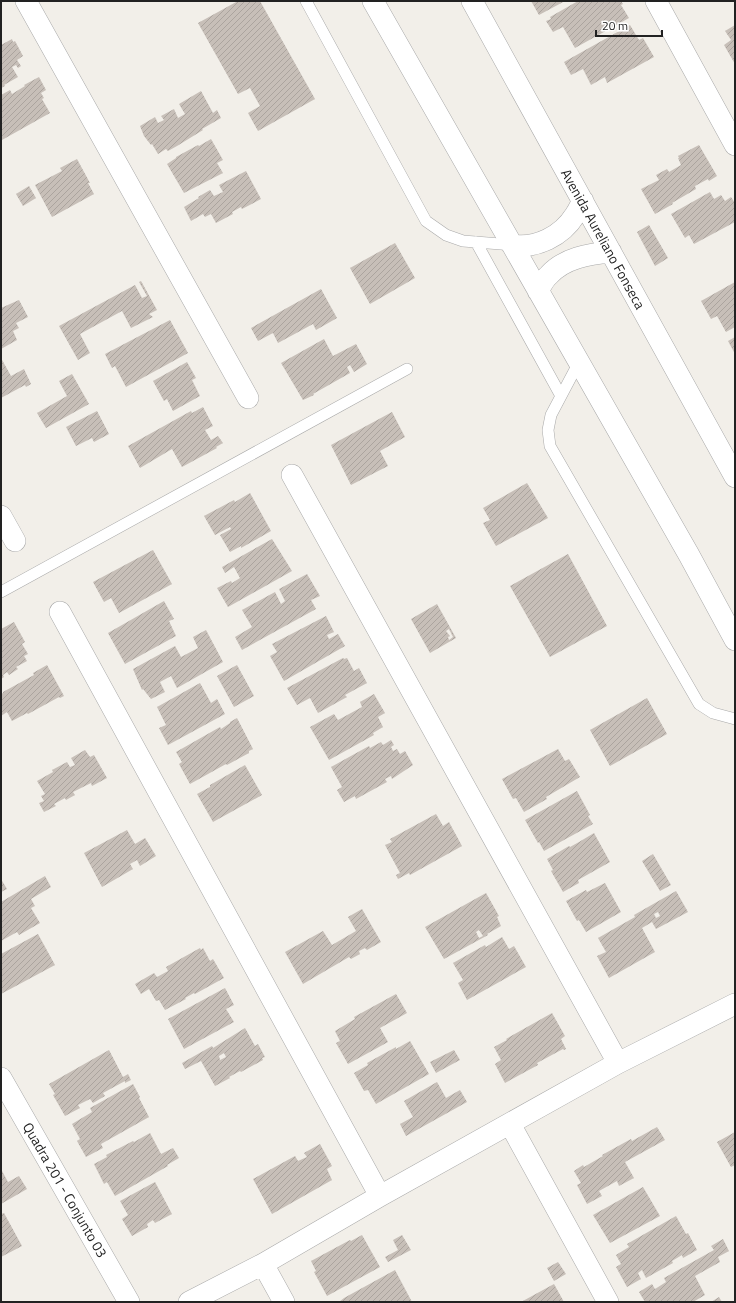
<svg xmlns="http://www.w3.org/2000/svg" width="736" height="1303" viewBox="0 0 736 1303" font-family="'Titillium Web',sans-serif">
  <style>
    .building { fill: url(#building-hatch); fill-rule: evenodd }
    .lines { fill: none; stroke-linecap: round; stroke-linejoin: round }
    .lane-casing { stroke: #a9a9a9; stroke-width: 12 }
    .street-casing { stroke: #a9a9a9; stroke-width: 22 }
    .lane { stroke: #fff; stroke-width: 11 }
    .street { stroke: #fff; stroke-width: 21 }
    .labels { text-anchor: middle; stroke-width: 3; stroke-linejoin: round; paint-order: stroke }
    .street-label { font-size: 14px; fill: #222; stroke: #fff }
  </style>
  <defs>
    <pattern id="building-hatch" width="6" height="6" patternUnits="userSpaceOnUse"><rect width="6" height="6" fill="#c7bfb8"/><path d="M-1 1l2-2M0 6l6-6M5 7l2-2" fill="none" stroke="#aba49e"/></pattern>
  </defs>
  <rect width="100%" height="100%" fill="#f2efe9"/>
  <path class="building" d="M238 1H260L315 99 258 131 248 113 260 106 250 88 238 94 198 23Z
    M531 1H565L539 15Z
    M578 1H621L623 4 621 5 629 18 575 48 563 27 553 32 546 21 551 19 550 17Z
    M630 25 639 40 643 38 654 57 607 83 605 77 591 85 583 69 571 75 564 62Z
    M735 25V64L724 45 731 40 725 31Z
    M12 39 13 42 15 41 23 56 17 60 21 66 18 68 16 65 12 67 18 77 4 85 5 86 1 88V45Z
    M39 77 46 90 41 93 44 98 42 99 50 113 2 140 1 95 10 90 12 94 25 86 24 85Z
    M201 91 213 113 217 110 221 118 202 129 203 130 177 146 168 151 166 149 158 154 152 144 151 145 144 136 140 126 155 117 158 123 164 120 161 116 174 109 178 118 185 114 179 104Z
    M211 139 223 160 217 163 223 173 184 193 167 164 176 158V157L198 145 199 146Z
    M699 145 717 176 709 181 708 179 695 186 696 189 672 203 673 204 655 214 641 189 659 180 656 175 667 169 669 172 681 165 678 158H679L678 156Z
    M77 159 90 183H88L94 194 52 217 35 185 62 171 60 168Z
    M246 171 261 199 242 209 241 207 232 212 233 214 216 223 211 214 205 217 203 214 191 221 184 207 199 198 198 197 210 190 214 196 223 192 219 185Z
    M29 186 36 198 23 206 16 194Z
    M710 192 714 199 721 195 725 201 731 197 735 203V222L694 244 689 235 685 238 671 214Z
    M649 225 668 258 655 266 637 232Z
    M395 243 415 278 370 304 350 268Z
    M141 281 157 310 149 314 153 317 131 328 122 311 80 334 90 353 78 360 59 326 135 285 142 298 147 296 139 282Z
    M735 282V327L726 332 717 316 711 319 701 301Z
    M321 289 337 318 316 330 313 324 278 343 273 333 258 341 251 328Z
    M19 300 28 317 16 323 19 328 13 331 17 340 1 349V308Z
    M170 320 188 353 126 387 115 366 112 368 105 354Z
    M735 337V354L728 341Z
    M324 339 333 356 356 344 367 364 354 372 350 365 347 367 350 373 313 394 314 395 303 400 281 363Z
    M1 358 11 376 24 369 31 384 26 387 25 385 1 398Z
    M187 362 196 378 192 380 200 396 173 411 167 399 164 401 153 381Z
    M72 374 89 404 46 428 37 413 67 396 59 381Z
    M203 407 213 426 205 430 211 440 218 436 223 443 216 447 217 448 182 467 172 449 140 468 128 446 191 411 192 413Z
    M97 411 109 434 94 442 92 438 76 446 66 427Z
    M392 412 405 437 380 451 388 466 351 485 331 445Z
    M527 483 548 518 496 546 483 523 490 520 483 508Z
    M250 493 271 531 241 548V546L230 552 220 535 231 529 230 527 215 535 204 516 234 500 235 502Z
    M272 539 292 571 228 607 217 588 231 581 232 583 240 578 234 567 225 573 222 567Z
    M153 550 172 584 119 613 111 598 104 602 93 582Z
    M568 554 607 626 550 657 510 586Z
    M307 574 320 596 311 600 316 609 242 650 235 637 252 627 242 610 275 592 281 604 285 601 279 589Z
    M164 601 174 619 169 621 176 636 125 664 108 633Z
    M437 604 456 638 430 653 411 619ZM449 629 453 637 449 640 448 637 450 636 446 631Z
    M326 616 334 632 327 635 329 639 338 634 345 646 284 681 270 656 277 652 272 644Z
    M14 622 25 642 22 644 28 654 24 656 27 661 16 667 18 669 9 675 7 672 3 675 4 677 1 679V629Z
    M206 630 223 662 177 688 171 676 160 682 165 692 151 699 143 689 142 690 133 669 175 646 181 657 198 648 193 637Z
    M343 658 344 659 347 658 354 671 359 668 367 683 345 695 347 697 318 713 310 698 297 705 287 688Z
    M47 665 64 696 60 698 59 697 28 714 27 713 12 721 7 712 1 716V695L3 693V692L34 675 33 673Z
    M237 665 254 696 234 707 217 676Z
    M200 683 211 703 217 699 225 714 168 745 159 728 166 725 157 707Z
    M374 694 385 713 378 717 383 727 373 733 374 735 329 760 310 727 334 714 338 720 362 707 360 702Z
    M647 698 667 734 610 766 590 730Z
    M237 718 253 749 249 751V753L227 765 226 764 190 784 179 764 182 762 176 752 220 727 221 729 230 723V722Z
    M391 740 394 745 391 747 393 751 397 749 400 754 405 751 413 765 392 779 391 776 385 779 387 782 356 799 355 796 344 802 337 790 342 787 331 767 369 746 370 748 381 742 383 745Z
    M558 749 565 761 569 759 580 777 546 797 547 799 524 812 516 798 513 799 502 779Z
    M85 750 90 757 94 755 107 778 92 786 91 783 73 792 75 795 66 800 65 798 54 804 56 806 44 812 39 803 44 801 41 796 45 794 37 781 53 772 52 770 67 762 70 767 75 765 71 758Z
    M245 765 262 795 213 822 197 794 210 787V785Z
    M577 791 590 815 588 816 593 824 544 851 539 842 538 843 525 820Z
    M436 814 443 826 449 822 462 846 410 875 409 873 398 879 396 875 400 873 385 845 392 842 390 839Z
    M127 830 135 844 145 838 156 856 140 866 137 860 130 864 133 869 102 887 84 853Z
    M594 833 610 862 578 880 579 883 563 892 551 871 553 870 547 859 569 846 570 847 579 842Z
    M653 854 671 885 660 891 642 861Z
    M45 876 51 887 31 899 35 906 31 908 40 923 19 935 17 932 1 941V902Z
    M1 879 7 889 1 892Z
    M605 883 621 912 586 932 579 920 577 921 566 901 586 890 587 892Z
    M676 891 688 912 656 929 652 922 642 928 655 952 609 978 597 956 606 952 598 938 635 917 634 915ZM658 912 660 916 656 918 654 914Z
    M486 893 499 916 497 917 501 926 487 934 488 935 444 959 425 927ZM479 930 483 936 479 938 476 932Z
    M362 909 381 942 367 950 365 948 359 951 360 954 351 959 349 957 303 984 285 952 323 931 332 945 356 931 348 917Z
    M38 934 55 965 1 994V954Z
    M502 937 509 949 514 946 526 967 467 1000 458 983 463 980 453 963 485 945 486 947Z
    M200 948 201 950 203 948 210 961 213 959 224 978 195 994 194 993 185 998 186 999 165 1010 159 1000 156 1001 149 989 141 994 135 984 154 973 157 977 168 971 166 967Z
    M225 988 234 1005 226 1009 234 1022 184 1049 168 1019Z
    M396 994 407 1013 380 1028 388 1042 348 1064 336 1043 340 1041 335 1031 355 1019 354 1017Z
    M552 1013 565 1036 561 1039 566 1049 564 1050 563 1049 537 1063 538 1065 505 1083 495 1064 501 1060 494 1047 507 1040 506 1039Z
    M245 1028 255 1046 258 1044 265 1057 262 1058 263 1060 241 1072 240 1071 229 1077 230 1078 215 1086 201 1061 185 1069 182 1063 212 1046 213 1048ZM224 1053 226 1057 220 1060 219 1056Z
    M410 1041 429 1074 376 1104 368 1090 364 1091 354 1073 368 1065 367 1063 396 1047V1049Z
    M109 1050 123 1077 128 1074 131 1080 125 1083V1081L103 1093 105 1096 93 1103 90 1099 78 1105 80 1108 65 1116 53 1095 55 1094 49 1084Z
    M454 1050 460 1060 436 1073 430 1062Z
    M437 1082 446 1098 460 1090 467 1102 406 1136 400 1124 413 1117 404 1101Z
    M133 1084 140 1097 139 1098 149 1117 101 1144 103 1148 86 1157 77 1141 80 1139 72 1124 92 1112 90 1108Z
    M657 1127 665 1140 625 1162 634 1178 619 1186 617 1181 599 1191 602 1196 587 1204 577 1185 581 1183 574 1171 583 1165 584 1167 603 1156 602 1155 631 1139 632 1141Z
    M735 1132V1165L731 1167 717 1142Z
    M150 1133 161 1154 173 1148 179 1158 167 1165 168 1166 115 1196 107 1182 104 1184 94 1164 107 1157 106 1155 133 1141 134 1142Z
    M320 1144 332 1166 327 1169 332 1180 272 1214 253 1179 295 1156 298 1161 307 1157 304 1153Z
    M1 1169 8 1182 19 1176 27 1189 1 1204Z
    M155 1182 172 1214 155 1223 153 1220 147 1224 148 1227 132 1236 122 1219 128 1215 120 1201Z
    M643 1187 660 1216 610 1243 593 1215Z
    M4 1213 22 1246 1 1257V1214Z
    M676 1216 686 1234 688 1233 697 1250 683 1258 682 1255 672 1261 673 1263 646 1278 642 1270 638 1273 641 1279 627 1287 616 1267 621 1264 616 1255 629 1247 627 1244Z
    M362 1235 380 1267 327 1296 314 1272 316 1271 311 1261 350 1240 351 1241Z
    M402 1235 411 1250 388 1262 385 1257 398 1250 393 1240Z
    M723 1239 729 1251 718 1257 720 1262 695 1276 705 1295 693 1302H645L639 1292 652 1284 655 1289 666 1282 664 1278 714 1250 711 1246Z
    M558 1262 566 1274 554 1281 547 1268Z
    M395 1270 412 1302H339L344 1298Z
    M554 1284 564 1302H521Z
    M719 1297 722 1302H711Z"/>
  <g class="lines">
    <g class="lane-casing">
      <path id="lane" d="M306 1 426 221 446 235 463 241 512 245
        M476 242 561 396
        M579 362 551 415 548 430 550 446 699 704 713 713 735 719
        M1 592 407 369"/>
    </g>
    <g class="street-casing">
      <path id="street" d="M26 1 248 398
        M373 1 689 555 735 640
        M472 1 735 477
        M656 1 735 145
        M512 245C536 249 562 236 575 215 578 211 580 206 583 201
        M538 291C541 286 544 279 549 275 564 258 589 254 611 252
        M292 475 618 1063
        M1 516 15 541
        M60 612 380 1196
        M1 1078 129 1302
        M510 1124 608 1302
        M263 1264 284 1302
        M189 1302 263 1264 380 1196 618 1063 735 1004"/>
    </g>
    <use href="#lane" class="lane"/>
    <use href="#street" class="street"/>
  </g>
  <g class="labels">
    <g class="street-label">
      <text transform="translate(603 239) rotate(61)" y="5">Avenida Aureliano Fonseca</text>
      <text transform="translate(65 1190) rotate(60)" y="5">Quadra 201 - Conjunto 03</text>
    </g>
  </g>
  <rect width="736" height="1303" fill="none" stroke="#222222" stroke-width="4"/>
  <path d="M596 30v6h66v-6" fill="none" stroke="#222222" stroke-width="2"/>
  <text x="602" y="30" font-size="12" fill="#222222" stroke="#ffffff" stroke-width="3" paint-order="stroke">20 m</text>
</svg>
